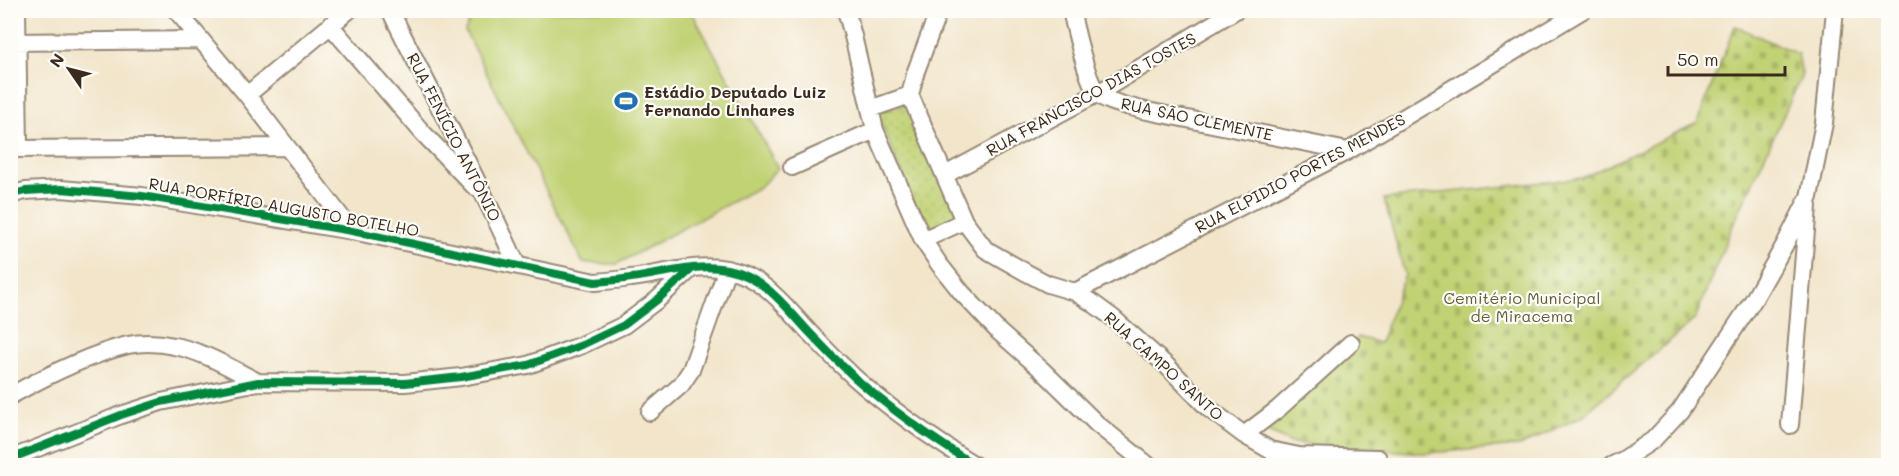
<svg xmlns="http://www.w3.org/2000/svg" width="1899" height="476" viewBox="0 0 1899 476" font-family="Mali,sans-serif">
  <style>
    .green { fill: url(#green-dots); stroke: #7e7e49; stroke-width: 1.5 }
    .cemetery { fill: url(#cemetery-stones); stroke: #7e7e49; stroke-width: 1.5 }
    .pitch { fill: #c1d274; stroke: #7e7e49; stroke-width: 1.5 }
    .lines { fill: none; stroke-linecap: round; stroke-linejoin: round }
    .minor-casing { stroke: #968874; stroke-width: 20 }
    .minor { stroke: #fff; stroke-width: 16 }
    .cycleway-casing { stroke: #fdfcf7; stroke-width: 11 }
    .cycleway { stroke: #00873e; stroke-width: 8 }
    .labels { text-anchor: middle; stroke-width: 4.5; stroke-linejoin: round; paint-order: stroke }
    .poi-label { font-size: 16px; font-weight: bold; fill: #3b2a1e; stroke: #fdfcf7; text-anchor: start }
    .street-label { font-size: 16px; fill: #3b2a1e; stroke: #fdfcf7 }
    .park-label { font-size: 16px; fill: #635c38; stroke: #fdfcf7 }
  </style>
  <defs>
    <pattern id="green-dots" width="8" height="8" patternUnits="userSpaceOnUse" patternTransform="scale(1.5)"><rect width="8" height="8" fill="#c1d274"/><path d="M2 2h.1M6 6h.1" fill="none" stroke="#a7b464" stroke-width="1.8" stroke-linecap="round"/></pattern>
    <pattern id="cemetery-stones" width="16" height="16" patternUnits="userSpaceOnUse" patternTransform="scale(1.5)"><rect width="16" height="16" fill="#c1d274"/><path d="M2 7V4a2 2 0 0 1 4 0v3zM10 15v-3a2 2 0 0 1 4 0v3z" fill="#a7b464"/></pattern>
  </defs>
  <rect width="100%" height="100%" fill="#fdfcf7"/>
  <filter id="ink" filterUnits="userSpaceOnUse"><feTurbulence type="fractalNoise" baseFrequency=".0167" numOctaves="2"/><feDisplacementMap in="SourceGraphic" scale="12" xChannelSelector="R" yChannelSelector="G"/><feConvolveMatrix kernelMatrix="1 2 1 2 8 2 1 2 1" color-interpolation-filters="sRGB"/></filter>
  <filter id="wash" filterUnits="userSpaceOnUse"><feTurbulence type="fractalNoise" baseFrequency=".008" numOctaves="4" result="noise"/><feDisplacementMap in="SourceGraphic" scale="24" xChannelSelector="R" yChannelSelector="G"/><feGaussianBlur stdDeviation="1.35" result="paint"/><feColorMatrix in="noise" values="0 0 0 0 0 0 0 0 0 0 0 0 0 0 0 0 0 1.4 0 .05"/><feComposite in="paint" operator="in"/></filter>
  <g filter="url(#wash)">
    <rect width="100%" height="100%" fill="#f2e5ca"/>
    <path class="green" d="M915 102 961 219 927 236 877 113Z"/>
    <path class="cemetery" d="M1735 26 1798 54 1802 75 1729 234 1695 319 1582 416 1520 446 1425 453 1291 443 1266 431 1358 337 1380 343 1405 275 1384 199 1582 178 1697 123Z"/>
    <path class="pitch" d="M474 11H691L778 168 761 186 617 264 583 263 465 31Z"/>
  </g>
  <g filter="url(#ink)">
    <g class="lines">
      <g class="minor-casing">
        <path id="minor" d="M17 10 19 149
          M176 10 247 95 352 231
          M390 10C432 95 478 178 517 265
          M846 10 853 36 875 130 923 240 939 264 962 293 999 332 1042 370 1097 424 1149 466
          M1071 10C1075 28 1087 80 1097 93 1107 103 1129 106 1142 110L1348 151
          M330 25 423 133 475 187
          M10 42 201 40
          M247 95 349 10
          M910 95 964 221 985 249 1027 273 1048 284 1075 292 1094 304 1113 318 1167 366 1208 408 1244 435 1270 450 1299 456 1378 458
          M870 109 910 95 916 71 939 10
          M10 149 287 147
          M792 167 875 130
          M945 175 1098 93 1236 10
          M10 195 25 191 61 189 142 196 352 231 595 282C607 281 619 280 631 278 663 274 695 263 727 269 763 276 785 306 809 332 823 347 839 363 854 377 892 411 933 439 976 466
          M923 240 964 221
          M1075 292 1348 151 1583 10
          M10 396C44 377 91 354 128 345 143 342 160 343 174 346 203 351 232 369 258 382
          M650 412 681 385 691 370 727 269
          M1790 425 1808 206
          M1244 435 1278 409 1351 343
          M10 459 121 415 161 402 258 382 405 383 461 377 528 365 582 345 624 325 657 300 692 268
          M1611 466 1623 460 1653 440 1680 411 1754 299 1784 246 1809 197 1824 123 1835 10"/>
      </g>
      <use href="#minor" class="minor"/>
      <g class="cycleway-casing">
        <path id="cycleway" d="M10 195 25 191 61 189 142 196 352 231 595 282C607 281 619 280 631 278 663 274 695 263 727 269 763 276 785 306 809 332 823 347 839 363 854 377 892 411 933 439 976 466
          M10 459 121 415 161 402 258 382 405 383 461 377 528 365 582 345 624 325 657 300 693 268"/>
      </g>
      <use href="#cycleway" class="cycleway"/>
    </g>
  </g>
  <defs>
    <g id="stadium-bare" transform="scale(1.8)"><path d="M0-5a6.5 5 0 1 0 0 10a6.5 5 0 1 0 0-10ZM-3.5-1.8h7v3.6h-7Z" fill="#1f6fb2" stroke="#fdfcf7" stroke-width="2.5" paint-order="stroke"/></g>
  </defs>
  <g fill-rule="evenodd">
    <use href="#stadium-bare" x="626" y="101"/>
  </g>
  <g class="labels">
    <g class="poi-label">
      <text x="644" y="98">Estádio Deputado Luiz<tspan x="644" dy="18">Fernando Linhares</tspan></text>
    </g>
    <g class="street-label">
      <text transform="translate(1091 94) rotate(-29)" y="6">RUA FRANCISCO DIAS TOSTES</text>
      <text transform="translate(1197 119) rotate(12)" y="6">RUA SÃO CLEMENTE</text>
      <text transform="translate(454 137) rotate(63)" y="6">RUA FENÍCIO ANTÔNIO</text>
      <text transform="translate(1300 173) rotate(-28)" y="6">RUA ELPIDIO PORTES MENDES</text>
      <text transform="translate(284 207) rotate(10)" y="6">RUA PORFÍRIO AUGUSTO BOTELHO</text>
      <text transform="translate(1164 366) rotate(42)" y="6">RUA CAMPO SANTO</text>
    </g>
    <g class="park-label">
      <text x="1522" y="304">Cemitério Municipal<tspan x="1522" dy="18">de Miracema</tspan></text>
    </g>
  </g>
  <rect width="1899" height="476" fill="none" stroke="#fdfcf7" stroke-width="36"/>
  <g transform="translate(69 69) rotate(305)" stroke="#fdfcf7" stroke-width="4.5" paint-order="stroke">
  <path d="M0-4.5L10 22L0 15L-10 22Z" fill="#3b2a1e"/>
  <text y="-9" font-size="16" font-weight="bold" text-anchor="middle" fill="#3b2a1e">N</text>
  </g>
  <path d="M1668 66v9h117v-9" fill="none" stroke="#3b2a1e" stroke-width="3"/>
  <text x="1677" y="66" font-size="18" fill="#3b2a1e" stroke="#fdfcf7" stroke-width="4.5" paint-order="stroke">50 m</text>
</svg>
